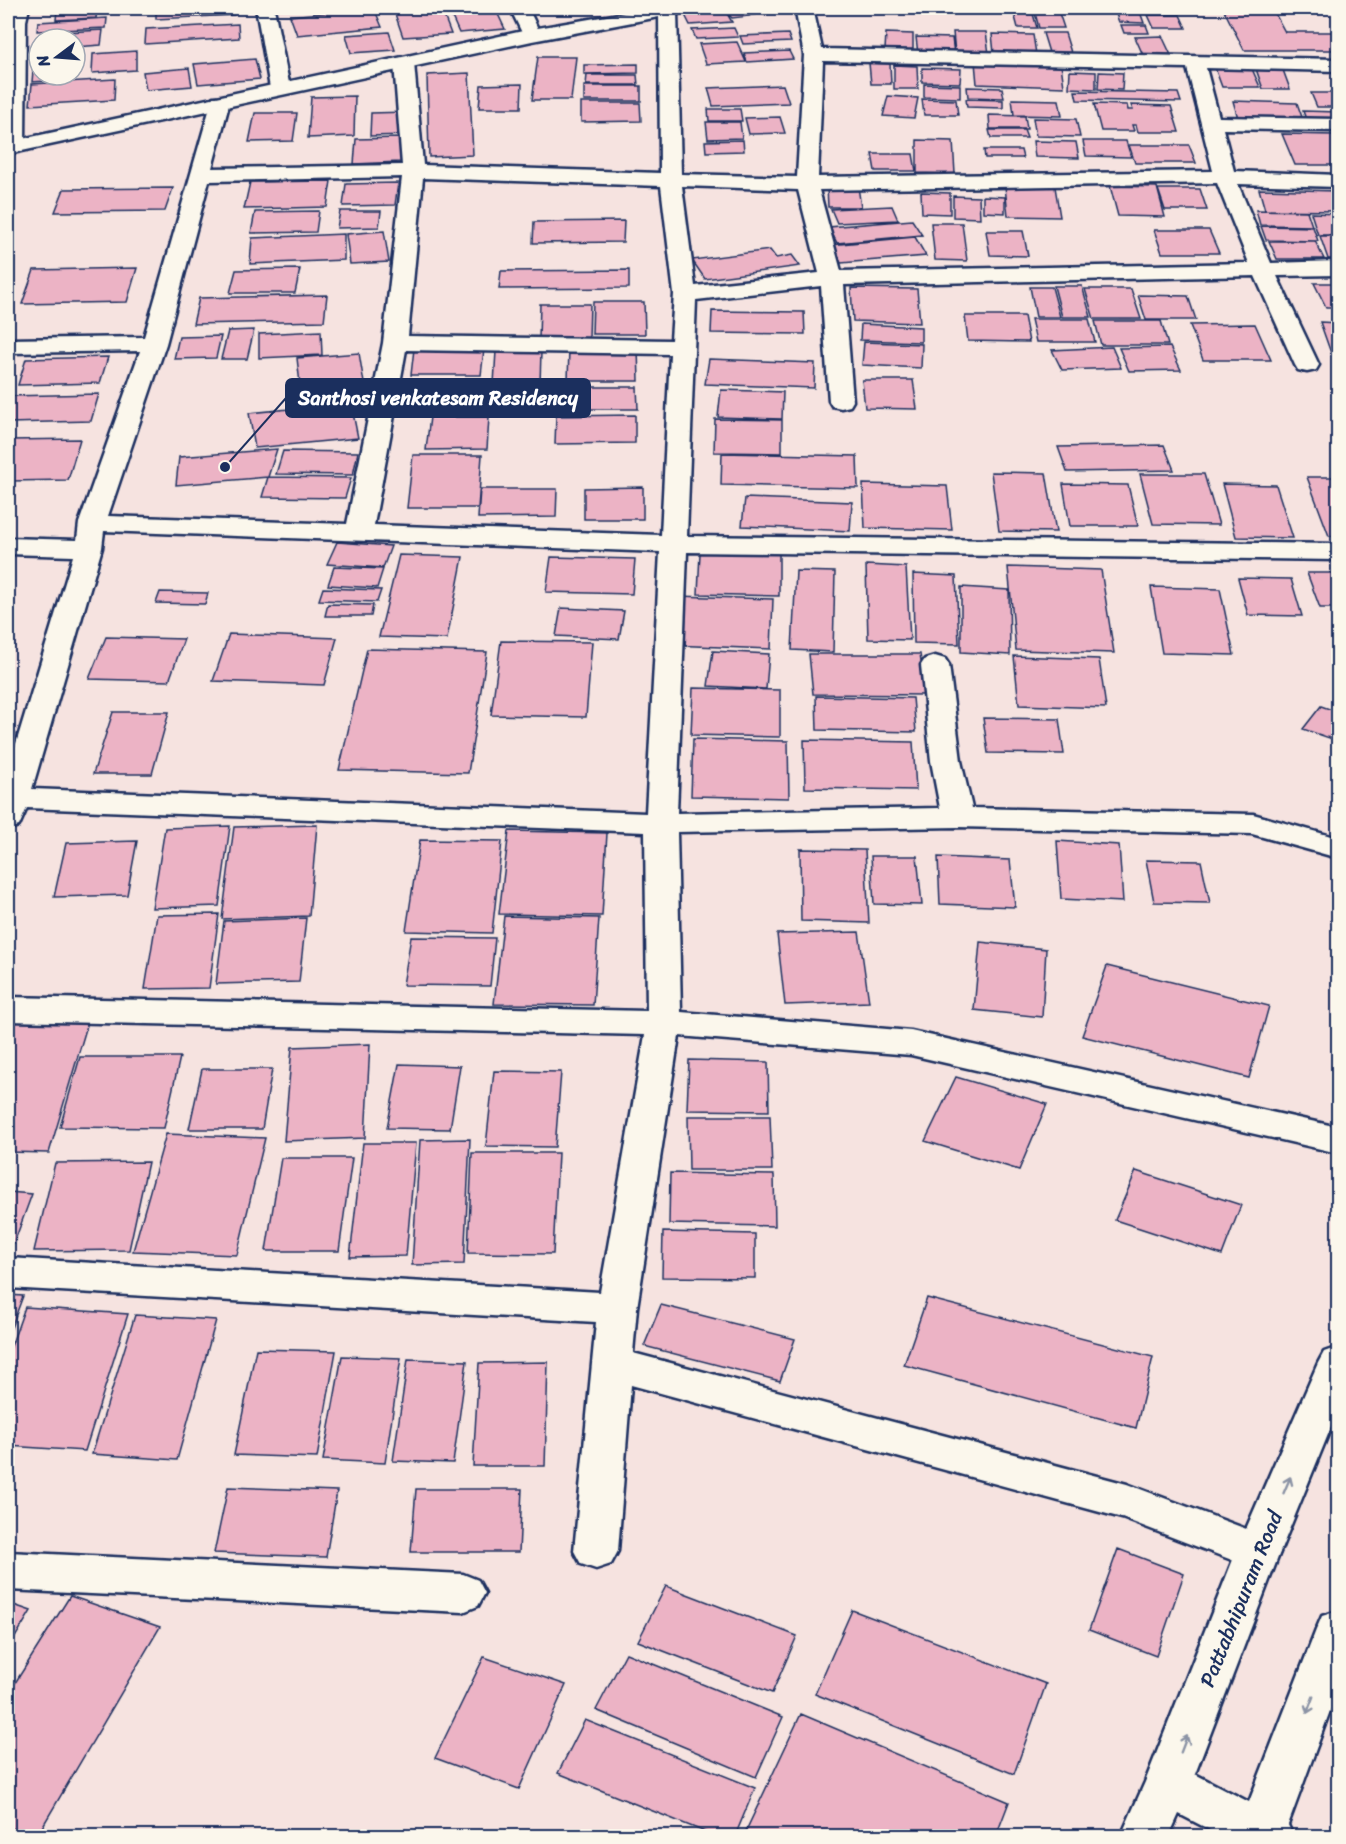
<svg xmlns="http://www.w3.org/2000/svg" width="1346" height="1844" viewBox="0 0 1346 1844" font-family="Sriracha,sans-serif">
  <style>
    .building { fill: #ecb3c5; stroke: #1b2f5e; stroke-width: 1.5 }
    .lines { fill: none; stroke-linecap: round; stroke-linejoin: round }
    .minor-casing { stroke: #1b2f5e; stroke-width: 5 }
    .tertiary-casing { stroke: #1b2f5e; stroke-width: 5 }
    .minor { fill: #fbf7ec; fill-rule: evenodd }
    .tertiary { fill: #fbf7ec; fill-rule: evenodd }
    .oneway { stroke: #8b93a5 }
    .labels { text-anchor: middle; stroke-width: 5; stroke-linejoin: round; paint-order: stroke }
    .near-street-label { font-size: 21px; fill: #1b2f5e; stroke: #fbf7ec }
    .leader { fill: none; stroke: #1b2f5e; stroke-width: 2 }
    .callout-dot { fill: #1b2f5e; stroke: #fbf7ec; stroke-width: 2 }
    .callout { fill: #1b2f5e; stroke: #1b2f5e; stroke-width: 2 }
    .callout-label { font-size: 20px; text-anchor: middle; font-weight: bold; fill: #fff }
  </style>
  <rect width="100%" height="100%" fill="#f6e3e0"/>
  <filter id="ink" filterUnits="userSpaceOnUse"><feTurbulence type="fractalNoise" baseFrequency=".0167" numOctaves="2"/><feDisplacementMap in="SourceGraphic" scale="12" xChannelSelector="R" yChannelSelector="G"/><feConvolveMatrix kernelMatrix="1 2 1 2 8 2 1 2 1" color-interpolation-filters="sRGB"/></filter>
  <g filter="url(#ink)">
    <path class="building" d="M97 8 96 18 56 20 57 10Z
      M156 8H234V15L156 19Z
      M374 8 382 27 297 35 290 16Z
      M393 8H441L451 34 403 37Z
      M448 8H495L505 29 459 33Z
      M723 8H742L749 16 732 18Z
      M744 8H791L794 11 750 15Z
      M1223 8H1272L1285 32H1338V50H1244Z
      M1114 9H1139L1144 23 1119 22Z
      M725 10 732 22 690 25 684 13Z
      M1014 13 1033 14 1037 28H1018Z
      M1035 13H1059L1064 28H1039Z
      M1148 15H1180L1186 28H1154Z
      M107 18 106 28 37 31 38 22Z
      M238 24 239 38 145 44 146 29Z
      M1121 25H1146L1149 33H1124Z
      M734 28 738 37 696 39 692 30Z
      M103 30 101 45 75 47V39H47L48 33Z
      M389 32 395 50 351 53 346 35Z
      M953 32H986L989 54 955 53Z
      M886 33 913 34V51L885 50Z
      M1043 33H1065L1073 59H1051Z
      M788 34 791 42 743 44 740 36Z
      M992 34 1033 35 1036 54 994 53Z
      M1162 36 1171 55H1143L1135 37Z
      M916 37 952 38 954 54H918Z
      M737 42 746 62 706 64 699 44Z
      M136 51V70L92 73 93 54Z
      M789 51 793 59 747 62 744 53Z
      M75 56H77L75 79 32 82 34 59 39 58V75H75Z
      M538 57H576L571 100H532Z
      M255 59 260 79 198 84 194 64Z
      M975 62 1061 65 1064 87 977 84Z
      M869 63 890 64 891 84H871Z
      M638 64V73L584 74V65Z
      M894 65 917 66 918 89H894Z
      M189 68 192 86 146 90 143 72Z
      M922 68 961 69 960 83 922 82Z
      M1215 68 1252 69 1260 87H1222Z
      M1256 69 1283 70 1290 89H1263Z
      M1070 71 1096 72V89L1069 88Z
      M1099 72 1123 73 1122 90 1098 89Z
      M469 73 473 155 429 157 427 75Z
      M587 75H637L638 85H586Z
      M115 79 114 100 30 105 32 84Z
      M522 84 521 108H479L481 85Z
      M924 84 960 85V98L924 97Z
      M783 85 789 103 713 106 708 88Z
      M584 86H641V101H584Z
      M967 87 1002 88 1004 98 968 97Z
      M1075 91 1178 93 1181 102 1077 100Z
      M1311 93H1338V107H1317Z
      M355 96 354 136 308 138 311 97Z
      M888 96 918 98 914 118 883 116Z
      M922 99 956 100 958 115H924Z
      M966 99 1003 100V108L967 107Z
      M1012 99 1059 100 1062 116 1014 115Z
      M1233 101 1297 103 1303 120 1238 118Z
      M581 103H640L641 121 581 122Z
      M1094 104 1127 105 1128 110H1133L1131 105 1171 106 1179 132H1138L1136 125H1132L1134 131H1101Z
      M708 109H740L742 121H709Z
      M1303 111 1338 112V120L1306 119Z
      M408 112 407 135 370 136 371 113Z
      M255 113H297L293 141 249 142Z
      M989 115 1025 116 1027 129H990Z
      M780 117 785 133 749 134 745 118Z
      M1033 118 1076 119 1080 137 1036 136Z
      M706 122H740L742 138 708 139Z
      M989 130H1024L1027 138H991Z
      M1282 134 1335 135 1338 144V165H1295Z
      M402 138 401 162 354 164 356 139Z
      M743 140 744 151 706 152 705 141Z
      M917 140 953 141 955 174 917 173Z
      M1033 141 1076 142 1079 158 1035 157Z
      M1083 141H1126L1131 157 1086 156Z
      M1129 145H1189L1196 163H1135Z
      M984 150H1021L1023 158H985Z
      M872 154H913L916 171H875Z
      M331 181 327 207 244 209 250 182Z
      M398 183 395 205 343 206 346 184Z
      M1005 186 1055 187 1060 217 1008 216Z
      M1110 186 1157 187 1165 217 1118 216Z
      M827 187H858L861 207H828Z
      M173 188 165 211 55 212 64 189Z
      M1158 189H1200L1207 210H1165Z
      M1259 189 1336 191 1338 211 1265 210Z
      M921 192 950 193V214L922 213Z
      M953 196 979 197 980 218 953 217Z
      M983 196 1005 197V213L983 212Z
      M892 206 898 220 837 223 831 209Z
      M1256 210 1307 211 1312 226 1260 225Z
      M319 211 316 232 251 233 255 212Z
      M340 211H381L379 227 337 228Z
      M1311 213 1338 214V235H1318Z
      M912 220 922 235 837 243 829 227Z
      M624 221 623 242 533 243 534 222Z
      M931 223H962L967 261 935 260Z
      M1261 226 1313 227 1318 241 1266 240Z
      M1154 230H1209L1219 253H1162Z
      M384 231 389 262 350 264 346 234Z
      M986 231H1023L1028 256 990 255Z
      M344 234V260L250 264 252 238Z
      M1320 236H1338V259H1328Z
      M915 237 926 256 841 263 830 245Z
      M1269 241H1315L1324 259H1277Z
      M770 250 776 258 792 255 800 266 705 279 692 260Z
      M137 268 127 302 22 304 34 270Z
      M300 269 295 293H230L236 270Z
      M629 270V288L499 289 501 271Z
      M1314 283H1338V307H1326Z
      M1054 286H1082L1091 317H1062Z
      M1030 287H1052L1060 317H1036Z
      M851 288 917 289 920 323 853 321Z
      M1085 289H1131L1141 319H1094Z
      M327 295 324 321 193 324 199 298Z
      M1138 295 1188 296 1196 320H1146Z
      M593 302H644L645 334H592Z
      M540 304H590L589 338 539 339Z
      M712 311 804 312 805 334 711 333Z
      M965 316H1024L1029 342 968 341Z
      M1031 319H1089L1095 342H1036Z
      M1095 321H1161L1168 345H1101Z
      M1320 322 1338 323V353H1331Z
      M861 324 921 327V342L860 340Z
      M1255 324 1271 360H1203L1190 325Z
      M254 330 247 359H221L228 331Z
      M321 331 322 355 259 358V334Z
      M221 336 216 358 174 359 179 337Z
      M864 342 922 344 921 368 862 365Z
      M1112 347 1121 368 1062 370 1052 350Z
      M1170 347 1181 370 1129 371 1119 348Z
      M414 349H484L481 375H411Z
      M569 349H638L639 381H568Z
      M496 351H541L540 384H494Z
      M359 353 366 395 302 401 297 358Z
      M108 357 100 383 18 385 26 359Z
      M709 359 815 363 814 388 705 384Z
      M862 380H913L917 409 865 408Z
      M567 387H637L638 409H567Z
      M721 390 783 392 782 419 718 417Z
      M99 394 91 421 8 423V396Z
      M351 403 358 438 255 448 249 413Z
      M635 415V443L555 444 556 416Z
      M430 417H489L487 449 426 450Z
      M715 419 782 420V453L714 452Z
      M80 439 68 480 8 481V440Z
      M1164 445 1174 470 1067 472 1058 447Z
      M277 449 268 477 176 485 179 457Z
      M283 451 358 452 353 475 276 474Z
      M722 453 857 456 858 488 721 485Z
      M413 455H482L478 508H407Z
      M991 472 1046 473 1056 532 999 531Z
      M1140 474H1204L1219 525 1153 524Z
      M268 477 351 478 345 498 262 497Z
      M1307 477H1338V536H1329Z
      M863 484 947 486 952 530 865 528Z
      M1063 484 1128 485 1138 526H1070Z
      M1222 484 1276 485 1293 538 1236 537Z
      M643 487V519H584V488Z
      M480 489H557L556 517 478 518Z
      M745 498 852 502 850 531 742 526Z
      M337 542 391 546 383 568 327 564Z
      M700 553 779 554V596L698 594Z
      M399 555 463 557 447 639 379 637Z
      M551 557 635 559 632 594 546 592Z
      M866 565 906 567 910 640 868 639Z
      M334 567 383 569 377 588 328 585Z
      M1008 567 1101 570 1114 653 1016 650Z
      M796 571 835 572 833 652 792 650Z
      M1307 573H1338V608H1320Z
      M913 574 956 576 959 644 914 643Z
      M1238 578 1291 579 1302 616 1248 615Z
      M961 587 1009 590 1010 655 961 652Z
      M1151 587 1220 589 1234 655 1162 653Z
      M323 588 381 590 377 602 319 600Z
      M160 592 208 593 205 604 156 603Z
      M677 596 773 599 771 649 671 645Z
      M328 604 373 605 371 616H325Z
      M561 608 624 611 619 639 556 636Z
      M229 634 337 638 324 685 213 681Z
      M106 637 184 639 169 681 89 679Z
      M501 641 592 642 586 717 491 715Z
      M367 649 487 652 468 773 339 770Z
      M713 651 769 654 766 689 708 686Z
      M809 654H920L926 695 813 694Z
      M1014 656 1099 659 1106 708 1019 705Z
      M693 688 780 690V737L691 735Z
      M816 696 913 698 916 732 817 730Z
      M1321 706 1338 712V741L1303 729Z
      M113 712H169L152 774H93Z
      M983 718 1059 719 1064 754 988 753Z
      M693 739 788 741 789 798 691 796Z
      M804 740 913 742 916 790 805 788Z
      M317 825 309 916 222 919 234 827Z
      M230 826 219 906 152 908 165 828Z
      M509 831 607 833 602 916 499 914Z
      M420 840 502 841 492 933 406 931Z
      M137 841 127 895 54 897 66 843Z
      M1057 841 1119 845 1123 902 1061 899Z
      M800 849 865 850 869 923 801 921Z
      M871 856H917L922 905 874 904Z
      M938 857 1010 860 1015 907 940 904Z
      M1146 860 1201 861 1210 903 1154 902Z
      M219 914 209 988 145 989 157 915Z
      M504 916 599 918 593 1005 494 1004Z
      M306 918 299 982 216 984 224 921Z
      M859 932 869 1002 785 1005 777 934Z
      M411 937 495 938 490 986 403 985Z
      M980 942 1046 949 1042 1017 974 1010Z
      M1107 966 1269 1006 1249 1078 1082 1036Z
      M8 1021 88 1022 49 1153 8 1152Z
      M370 1044 365 1138 284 1141 292 1047Z
      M80 1057H180L164 1128 60 1127Z
      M689 1060 768 1062 769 1111 687 1110Z
      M399 1064 460 1066 450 1129 387 1128Z
      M202 1069H272L262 1129H189Z
      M494 1071 561 1072 555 1147 486 1146Z
      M956 1077 1047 1104 1019 1170 925 1141Z
      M688 1116H770L772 1170H689Z
      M166 1134 265 1138 237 1255 133 1251Z
      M470 1139 464 1264 412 1265 420 1140Z
      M363 1143H416L406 1256 350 1257Z
      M472 1153H558L553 1254 468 1253Z
      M281 1158H352L339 1251H266Z
      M148 1162 129 1250 34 1251 55 1163Z
      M1136 1171 1241 1205 1222 1255 1115 1220Z
      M670 1173 774 1175 775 1226 669 1224Z
      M8 1192 32 1194 14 1243H8Z
      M663 1232 755 1234V1278L662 1277Z
      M8 1295 23 1296 8 1336Z
      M927 1298 1153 1357 1136 1428 904 1365Z
      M661 1305 795 1339 780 1381 644 1346Z
      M25 1307 128 1314 85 1451 8 1446V1355Z
      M135 1315 216 1320 177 1460 92 1454Z
      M256 1349 336 1351 317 1458 234 1455Z
      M342 1356 401 1358 385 1463 323 1460Z
      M408 1359 467 1361 453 1463 393 1461Z
      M548 1362 545 1466H473L479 1363Z
      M228 1487 337 1491 326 1557 214 1553Z
      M416 1489H522L519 1552H411Z
      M1118 1549 1184 1574 1156 1656 1089 1630Z
      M666 1586 797 1636 772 1693 638 1641Z
      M70 1596 160 1627 37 1836H34L8 1827V1694Z
      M8 1603 31 1611 8 1649Z
      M852 1610 1046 1684 1014 1774 815 1694Z
      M626 1653 783 1717 756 1777 596 1710Z
      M484 1657 566 1685 519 1789 435 1758Z
      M801 1714 1009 1802 996 1836H749L744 1835Z
      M585 1720 755 1788 735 1836H715L558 1773Z"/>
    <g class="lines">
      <g class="minor-casing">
        <path id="minor" d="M11 8H29L26 21 25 146 22 150 15 152 8 150V31Z
          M256 8H274L290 88 287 92H273L270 88Z
          M510 8H528L541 35 539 39H525Z
          M661 8H675L677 11 681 174 797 177 804 55 795 8H813L822 49 1338 59V71L1206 68 1219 117 1338 119V131L1223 129 1234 171 1338 175V187L1238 184 1271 263 1338 261V275L1277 276 1319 365 1316 370 1307 372 1298 370 1295 365 1255 276 844 285 853 401 850 406 841 408 832 406 829 401 821 286 696 300 687 536 1338 544V560L687 552 677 813 940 808 931 761 921 665 925 659 935 656 945 659 949 665 961 761 972 808 1253 814 1338 838V858L1252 834 958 827 677 832 681 1012 911 1031 1338 1127V1153L911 1055 679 1036 637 1308 633 1353 1127 1484 1273 1539 1280 1552 1273 1565 1258 1570 1122 1518 631 1385 618 1551 611 1564 596 1569 581 1564 574 1551 596 1322 8 1288V1258L600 1292 645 1035 8 1021V997L647 1011 645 832 27 808 19 826 8 829V770L73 556 8 554V538L77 540 79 523 140 351 8 353V339L144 337 213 97H227L230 101 212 168 402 165 394 63 397 59H411L414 63 423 165 660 173 659 11ZM823 61 1187 68 1213 171 818 177ZM402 177 383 343 347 524 108 516 166 344 209 181ZM423 178 661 186 674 294 671 340 408 336ZM1217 183 1249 263 841 271 819 190ZM682 186 798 190 819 273 695 286ZM406 350 670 354 661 535 374 525ZM104 531 660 552 646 813 32 789 102 548Z
          M8 1552 463 1574 478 1580 485 1593 478 1606 463 1612 8 1590Z"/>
      </g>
      <g class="tertiary-casing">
        <path id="tertiary" d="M653 8H689L686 12 680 13 532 41 8 154V142L532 29Z
          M1338 1347V1410L1280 1552 1195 1774 1249 1802 1316 1630 1322 1616 1338 1611V1689L1288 1825 1293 1836H1222L1179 1814 1169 1836H1121L1145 1782 1236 1552 1318 1363 1324 1352Z"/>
      </g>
      <use href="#minor" class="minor"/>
      <use href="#tertiary" class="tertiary"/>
    </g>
    <defs><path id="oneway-shaft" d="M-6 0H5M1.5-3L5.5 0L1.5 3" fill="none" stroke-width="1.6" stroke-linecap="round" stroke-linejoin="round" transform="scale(1.5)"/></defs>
    <g class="oneway">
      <use href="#oneway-shaft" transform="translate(1287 1485) rotate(-67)"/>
      <use href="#oneway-shaft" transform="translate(1310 1705) rotate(111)"/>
      <use href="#oneway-shaft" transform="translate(1184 1744) rotate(-69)"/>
    </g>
  </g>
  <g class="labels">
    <g class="near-street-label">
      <text transform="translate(1241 1599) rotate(-68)" y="7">Pattabhipuram Road</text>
    </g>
  </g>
  <path class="leader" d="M225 467L286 398"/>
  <circle class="callout-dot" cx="225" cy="467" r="6"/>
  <rect class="callout" x="286" y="379" width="304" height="38" rx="6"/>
  <g class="callout-label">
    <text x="438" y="405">Santhosi venkatesam Residency</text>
  </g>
  <rect width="1346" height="1844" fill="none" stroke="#fbf7ec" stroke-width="30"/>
  <rect x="15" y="15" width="1316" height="1814" fill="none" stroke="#1b2f5e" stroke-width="2" filter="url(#ink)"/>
  <g transform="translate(57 57) rotate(254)"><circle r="28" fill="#fbf7ec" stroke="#a1a7b3" stroke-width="1.5"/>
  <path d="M0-4.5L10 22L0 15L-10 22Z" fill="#1b2f5e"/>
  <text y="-9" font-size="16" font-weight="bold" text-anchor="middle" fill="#1b2f5e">N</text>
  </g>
</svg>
